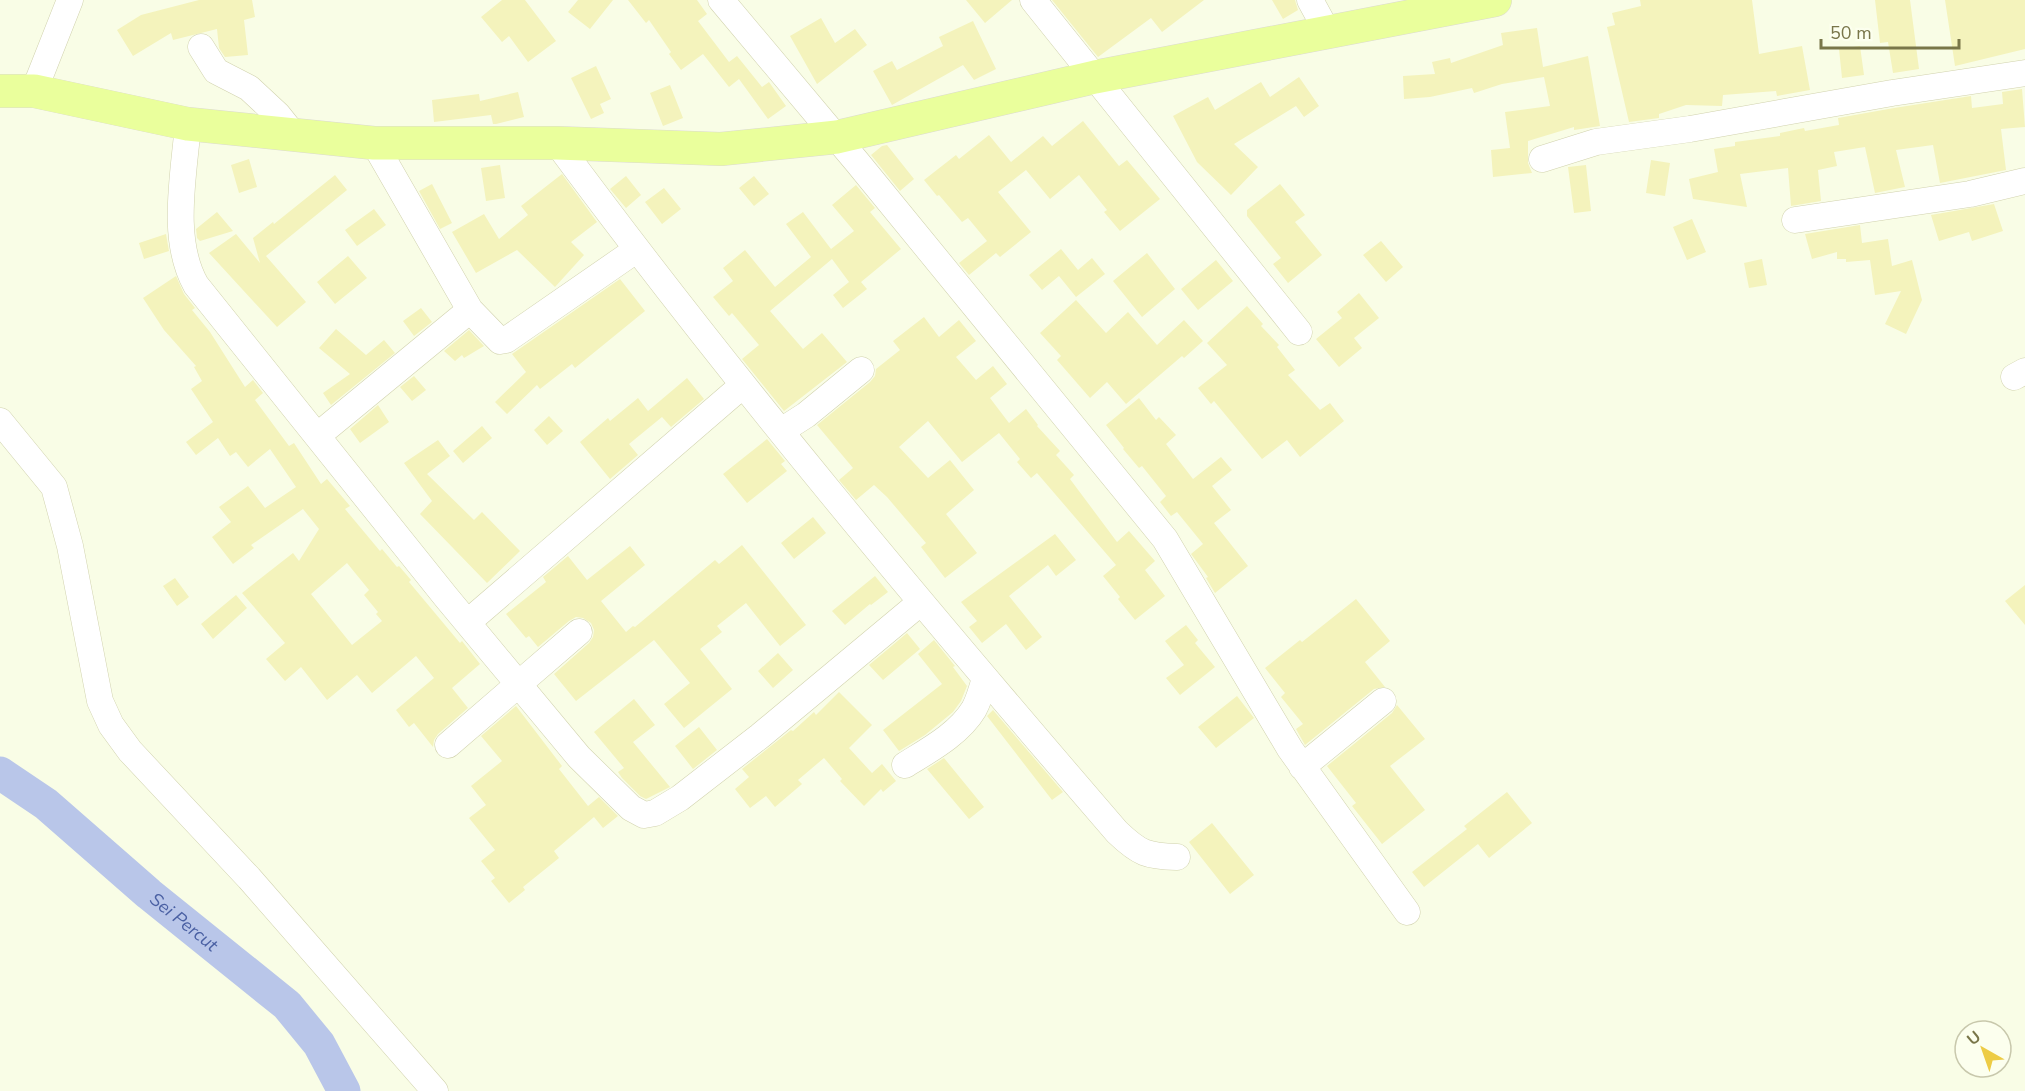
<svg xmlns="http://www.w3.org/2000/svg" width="2025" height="1091" viewBox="0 0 2025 1091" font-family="'Nunito Sans',sans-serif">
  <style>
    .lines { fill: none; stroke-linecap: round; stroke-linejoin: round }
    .river { stroke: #b9c6e9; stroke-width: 33 }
    .building { fill: #f4f3bc; fill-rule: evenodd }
    .minor-casing { stroke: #d1d2ae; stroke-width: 27 }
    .major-casing { stroke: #dcdbd0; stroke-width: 34 }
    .minor { stroke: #fff; stroke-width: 26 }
    .major { stroke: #eaff9c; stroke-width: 33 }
    .labels { text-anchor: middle; stroke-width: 4.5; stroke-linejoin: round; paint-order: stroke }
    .water-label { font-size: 18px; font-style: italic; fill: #4a60a3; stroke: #fcffee }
  </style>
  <rect width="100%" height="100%" fill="#f9fde6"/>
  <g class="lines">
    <path class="river" id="s1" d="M0 773 46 804 149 894 287 1005 319 1044 344 1091"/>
  </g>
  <path class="building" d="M199 0H252L255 17 244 20 248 55 225 57 219 48 217 29 173 40 171 33 133 56 117 30 141 15Z
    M502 0H525L556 41 528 62 509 36 502 42 481 17Z
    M578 0H613L590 29 568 12Z
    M628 0H697L707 14 698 21 729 62 737 56 762 87 769 82 786 106 768 119 739 79 729 87 703 54 681 70 669 54 671 52 649 20 646 23Z
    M966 0H1012L985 23Z
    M1052 0H1204L1162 32 1151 18 1098 57Z
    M1272 0H1295L1298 10 1283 19Z
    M1640 0H1752L1759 54 1802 46 1810 90 1777 96 1776 91 1723 95 1722 106 1686 105 1659 114V118L1629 122 1607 27 1615 25 1612 13 1641 6Z
    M1875 0H1910L1919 69 1893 73 1888 42 1880 43Z
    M1945 0H2025V49L1955 66Z
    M821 18 835 43 855 29 867 45 817 84 790 36Z
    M973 21 996 69 974 80 963 65 892 105 873 71 892 61 897 70 943 46 939 37Z
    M1537 28 1543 67 1588 56 1600 126 1574 130V127L1528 141V163L1532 173 1493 177 1491 150 1510 148 1505 112 1550 106 1544 77 1502 84 1474 93 1472 88 1430 97 1404 99 1403 76 1435 74 1432 62 1450 58 1451 63 1503 45 1501 33Z
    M1860 46 1864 75 1842 78 1839 49Z
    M596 66 611 99 600 104 604 113 591 119 571 78Z
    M1299 77 1319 106 1304 117 1296 106 1234 144 1258 167 1231 195 1197 162 1173 116 1208 97 1215 110 1261 82 1270 97Z
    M670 85 683 118 663 126 650 93Z
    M2022 89 2025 127 2001 129 2006 170 1940 183 1933 145 1896 150 1905 187 1875 193 1865 147 1834 152 1837 166 1818 170 1821 201 1791 206 1788 168 1740 174 1747 207 1693 199 1689 179 1718 172 1714 149 1735 146V142L1780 136V133L1804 128 1805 131 1839 125 1838 118 1894 108 1971 96 1972 108 2003 104 2002 92Z
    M518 92 524 117 496 124H493L491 115 434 122 432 100 479 94 480 101Z
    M1083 121 1119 166 1127 160 1160 199 1120 231 1104 212 1107 210 1079 175 1050 199 1026 170 998 192 1031 232 1000 257 996 253 969 275 959 263 987 241 968 218 962 222 939 195 937 196 924 180 956 155 959 159 989 135 1011 162 1043 136 1052 146Z
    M887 145 914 179 900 191 871 155 882 146Z
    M249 159 257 187 239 193 231 165Z
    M1651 160 1670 163 1665 196 1646 193Z
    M500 165 505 198 486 201 481 168Z
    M1586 165 1591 211 1574 213 1568 167Z
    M562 174 597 222 571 242 584 255 555 287 517 250 476 273 452 232 484 214 499 239 528 215 521 206Z
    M335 175 347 190 266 256 306 302 277 327 209 253 236 234 260 263 253 238 273 222 274 224Z
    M626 176 641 195 626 208 610 189Z
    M754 176 769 194 754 206 739 188Z
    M432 184 452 223 440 229 419 191Z
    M1280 184 1305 215 1295 222 1322 255 1288 283 1273 264 1281 258 1247 216V210Z
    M856 185 875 208 870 212 901 249 861 282 867 289 843 308 833 295 849 282 832 259 770 311 803 349 822 333 847 362 784 411 742 359 759 345 732 313 729 316 713 297 733 281 723 268 745 250 775 287 811 257 786 224 803 212 831 249 854 231 832 205Z
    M664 188 681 209 662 224 645 202Z
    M1994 204 2003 231 1972 241 1969 232 1939 241 1931 215Z
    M374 209 386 225 357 246 345 230Z
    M217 212 233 231 200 241 197 238 196 229Z
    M1692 219 1706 252 1687 260 1673 227Z
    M1860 225 1862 243 1888 239 1892 266 1912 260 1922 300 1906 334 1885 324 1901 291 1875 295 1870 260 1846 262V259H1837V252L1812 259 1805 234Z
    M166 234 169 251 144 259 139 243Z
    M1381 241 1403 267 1386 282 1363 255Z
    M1061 249 1078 270 1092 258 1105 274 1076 297 1059 276 1042 290 1029 275Z
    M1147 253 1175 289 1142 317 1113 281Z
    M348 256 367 278 335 304 317 282Z
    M1762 259 1767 285 1749 288 1744 263Z
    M1216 260 1233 281 1198 310 1181 289Z
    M176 276 184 294 195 308 192 310 210 332 245 387 253 380 263 393 255 400 289 446 294 443 321 484 327 479 350 506 345 509 380 551 382 549 397 567 399 566 411 580 409 582 460 643 462 641 480 664 452 688 468 708 438 734 434 740 433 747 414 723 409 727 396 710 434 678 416 656 372 693 357 675 327 700 301 667 285 681 266 659 285 643 242 593 293 553 299 561 319 529 303 509 251 545 254 548 233 564 212 537 231 522 219 507 248 486 265 508 296 487 270 449 248 467 236 452 230 456 218 438 196 455 186 442 213 422 191 389 202 381 194 367 196 366 164 330 143 298ZM347 563 369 590 364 595 378 612 376 614 382 621 352 645 311 594Z
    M620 279 645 311 575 368 572 364 540 389 537 385 507 414 495 402 526 372 512 354Z
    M1359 293 1379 318 1354 338 1362 348 1339 367 1316 339 1342 318 1337 312Z
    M1076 300 1106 333 1128 312 1157 345 1184 320 1203 341 1184 358 1182 356 1126 404 1107 382 1090 398 1057 360 1061 356 1040 333Z
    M1247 306 1263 324 1261 326 1279 345 1277 347 1295 370 1288 375 1320 410 1330 403 1344 421 1300 457 1287 440 1262 459 1214 401 1211 404 1198 388 1227 365 1207 343Z
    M421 308 432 322 414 336 403 321Z
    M924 317 939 337 959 320 976 341 956 357 976 380 993 366 1007 384 990 398 1009 423 1026 409 1038 425 1037 426 1060 451 1056 455 1074 475 1070 479 1117 542 1129 531 1155 561 1145 570 1165 596 1135 620 1118 599 1120 597 1103 576 1116 565 1037 473 1031 478 1017 462 1020 459 999 433 962 462 928 421 899 447 928 478 950 460 974 490 946 514 977 553 945 578 921 547 926 543 887 497 874 485 856 500 839 480 853 468 817 425 870 382 875 376 876 369 900 350 893 341Z
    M336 329 366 355 384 340 395 353 331 405 323 393 350 374 319 348Z
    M469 330 484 346 464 358 462 355 455 361 444 351Z
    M414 376 426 390 412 401 400 387Z
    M687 378 704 399 671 427 662 417 629 444 638 455 610 479 580 442 608 418 610 421 638 398 648 411Z
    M1139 398 1156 420 1159 417 1176 435 1166 444 1193 479 1221 457 1232 470 1212 486 1231 510 1214 523 1248 566 1215 593 1206 578 1208 577 1191 554 1203 544 1177 512 1171 516 1160 502 1166 496 1142 466 1139 468 1123 449 1124 448 1106 425Z
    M378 405 389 422 360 443 350 429Z
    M549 416 563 431 547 445 534 430Z
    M482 426 492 438 463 463 453 451Z
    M767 439 785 461 781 464 787 471 747 503 723 474Z
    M438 440 450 456 427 474 474 520 482 512 520 551 487 583 420 514 432 501 404 463Z
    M813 517 826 533 794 559 781 543Z
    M1055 534 1076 560 1056 576 1048 565 1009 596 1042 637 1026 650 1006 624 982 643 969 627 977 621 961 602Z
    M742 545 806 625 780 646 746 603 717 626 722 632 700 649 732 689 684 728 664 704 690 683 654 640 576 701 554 674 589 643 593 637 594 630 591 623 583 618 576 617 569 621 538 647 529 636 526 638 506 614 546 582 543 577 568 556 587 580 630 546 645 565 601 601 626 632 633 626 635 627 715 560 719 564Z
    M875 576 888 592 871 605 870 604 845 625 832 611Z
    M175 578 189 597 177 606 163 586Z
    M2025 585V625L2005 601Z
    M236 595 247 608 213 639 201 624Z
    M1356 599 1390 641 1365 662 1385 687 1374 689 1305 745 1296 729 1303 724 1281 697 1285 693 1265 668 1300 640 1302 642Z
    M1186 625 1198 640 1195 643 1215 667 1180 695 1166 678 1184 665 1165 641Z
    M907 633 920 649 883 680 869 665Z
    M934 640 955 666 953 667 967 686 961 701 953 712 925 735 899 751 883 730 942 684 918 654Z
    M778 653 793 670 773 688 758 671Z
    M839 692 872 725 849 748 872 773 882 764 896 781 883 792 881 789 864 806 840 781 842 779 824 758 798 780 802 784 775 807 766 796 750 808 735 789 749 777 742 769 791 730 793 731 814 712 816 715Z
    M1237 696 1254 718 1216 748 1198 727Z
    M634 699 655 725 633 742 670 787 646 799 640 796 622 778 618 772 624 768 594 732Z
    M1397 705 1425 739 1390 766 1425 810 1382 844 1352 806 1356 803 1327 766 1392 713Z
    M516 706 562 766 559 769 588 806 599 797 618 816 603 828 594 817 554 851 559 858 523 887 525 890 509 903 491 881 495 878 481 861 495 850 469 818 486 805 471 786 502 761 481 736Z
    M993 710 1063 792 1052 800 987 716Z
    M699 727 717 750 693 769 675 746Z
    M944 758 984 807 969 819 927 769Z
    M1507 792 1532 823 1489 858 1478 844 1424 887 1412 872 1467 829 1464 826Z
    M1212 823 1254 875 1230 894 1189 842Z"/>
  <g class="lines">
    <g class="minor-casing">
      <path id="minor" d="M721 0 857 162 1165 539 1290 749 1407 912
        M1033 0 1299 332
        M1310 0 1328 33
        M201 47 216 71 249 88 278 115 294 135
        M34 91 70 0
        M188 124C184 175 170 239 196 285L446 597 579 757 631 808 644 815 655 813 680 798 760 736 921 602
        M374 143 470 310 500 341 506 340 636 250
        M557 143C733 381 924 608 1117 832 1140 854 1147 856 1177 857
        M1542 159 1596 142 1690 129 1892 93 2025 73
        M1795 220 1970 194 2025 181
        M2014 377 2025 371
        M0 421 54 487 70 546 100 701 111 725 130 751 249 878 435 1091
        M781 431 806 415 861 370
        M317 436 470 310
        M468 622 743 385
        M448 745 579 632
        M905 765C929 750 959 734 974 709 979 700 982 689 985 678
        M1302 767 1383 701"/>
    </g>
    <g class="major-casing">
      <path id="major" d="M0 91H34L188 124 374 143H557L721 149 837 137 1095 77 1495 0"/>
    </g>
    <use href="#minor" class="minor"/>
    <use href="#major" class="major"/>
  </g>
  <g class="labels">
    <g class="water-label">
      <text dy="6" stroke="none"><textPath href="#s1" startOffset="237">Sei Percut</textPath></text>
    </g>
  </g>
  <g transform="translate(1983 1049) rotate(320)"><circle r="28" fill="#fcffee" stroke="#c8c8ac" stroke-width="1.5"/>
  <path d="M0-4.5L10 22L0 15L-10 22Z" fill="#edcc45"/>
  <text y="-9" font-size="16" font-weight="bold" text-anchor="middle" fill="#797649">U</text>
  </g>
  <path d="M1821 39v9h138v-9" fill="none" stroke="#797649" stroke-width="3"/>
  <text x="1830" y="39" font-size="18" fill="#797649" stroke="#fcffee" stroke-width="4.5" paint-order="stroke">50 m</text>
</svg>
